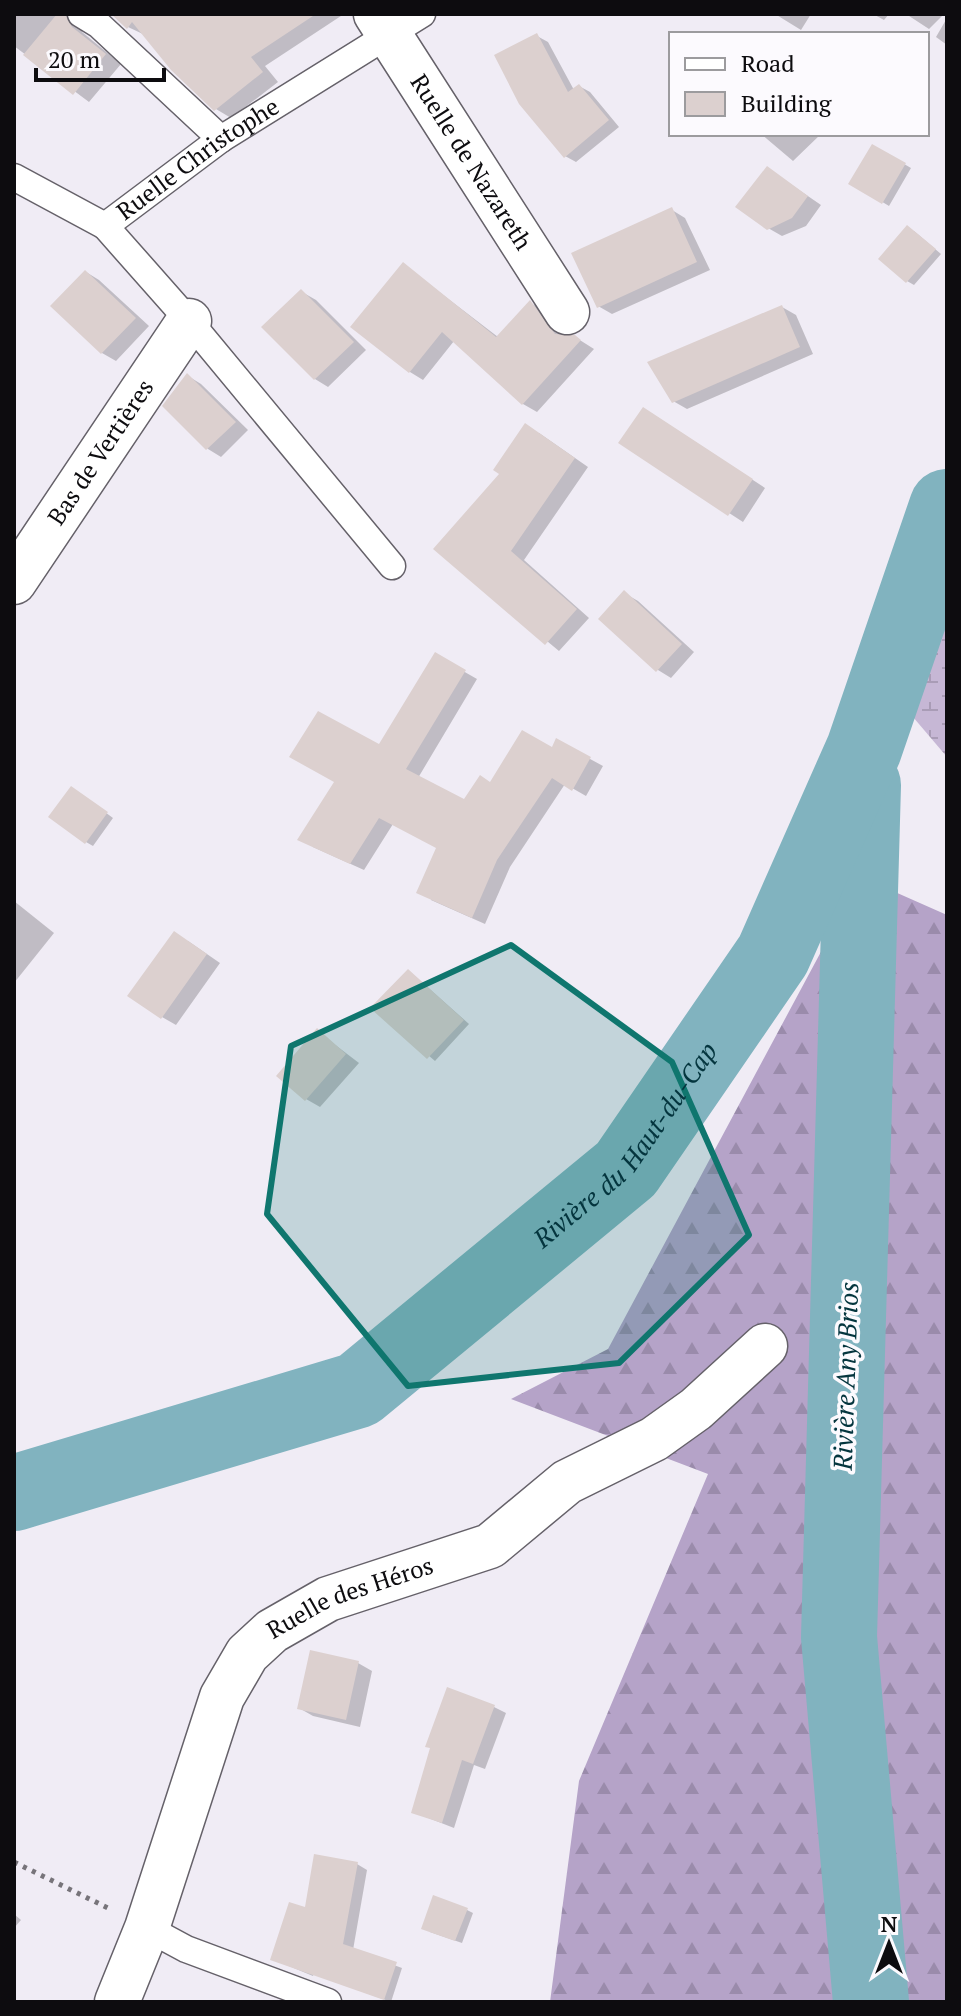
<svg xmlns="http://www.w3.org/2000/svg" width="961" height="2016" viewBox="0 0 961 2016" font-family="'PT Serif',serif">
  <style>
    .forest { fill: url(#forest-firs) }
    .wetland { fill: url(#wetland-marsh) }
    .shadow { fill: #0003 }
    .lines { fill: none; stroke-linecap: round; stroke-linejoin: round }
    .river { stroke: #81b3bf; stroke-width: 76 }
    .building { fill: #dcd0cf }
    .lane-casing { stroke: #656169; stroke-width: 29 }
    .street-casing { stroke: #656169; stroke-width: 47 }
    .path { stroke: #77747a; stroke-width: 5; stroke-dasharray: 4 6; stroke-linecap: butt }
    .lane { stroke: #fff; stroke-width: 26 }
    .street { stroke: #fff; stroke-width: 44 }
    .marked { fill: #0f766e; fill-opacity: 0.2; stroke: #0f766e; stroke-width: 6; stroke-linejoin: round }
    .labels { text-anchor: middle; stroke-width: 7; stroke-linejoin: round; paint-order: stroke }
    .street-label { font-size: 24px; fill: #0d0c0f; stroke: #fcfafe }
    .water-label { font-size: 26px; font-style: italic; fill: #04353e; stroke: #fcfafe }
  </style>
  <defs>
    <pattern id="forest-firs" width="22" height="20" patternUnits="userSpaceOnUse" patternTransform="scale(2)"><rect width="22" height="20" fill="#b5a3c8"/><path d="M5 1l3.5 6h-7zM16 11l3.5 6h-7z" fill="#9a8bab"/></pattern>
    <pattern id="wetland-marsh" width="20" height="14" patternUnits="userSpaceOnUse" patternTransform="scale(2)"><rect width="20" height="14" fill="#c6b7d5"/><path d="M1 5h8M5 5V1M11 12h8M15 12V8" fill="none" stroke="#a99cb6"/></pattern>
  </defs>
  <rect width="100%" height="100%" fill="#f0ecf5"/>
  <path class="forest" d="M895 892 947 915V2002H550L579 1781 708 1474 511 1399 608 1349 845 907Z"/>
  <path class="wetland" d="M947 534V757L913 717 909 632Z"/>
  <path class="shadow" d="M14 14H83L82 32 121 64 89 102 14 46Z
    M113 14H344L265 66 278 82 231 118 216 109 145 35 128 27Z
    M775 14H811L801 30Z
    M873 14H889L884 20Z
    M906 14H944L929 29Z
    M947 18V45L936 37Z
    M537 36 548 42 574 90 579 86 590 92 619 127 576 162 565 156Z
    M761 134H821L793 161Z
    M873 146 911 168 889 206 851 183Z
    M767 168 821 205 806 226 782 236 768 228Z
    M672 210 685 218 710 270 612 314 598 306Z
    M914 231 941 254 914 285 907 281Z
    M404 265 498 337 530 303 544 310 563 336 575 337 594 349 537 412 523 404 454 341 423 380 410 372Z
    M86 272 99 280 149 326 116 361 102 353Z
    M302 292 316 300 366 350 328 387 315 379Z
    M782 307 796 315 813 354 687 409 673 401Z
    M188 376 201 384 248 430 221 457 208 449 165 406Z
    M657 417 765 488 743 522 621 443Z
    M539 433 588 467 524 560 589 618 559 651 436 549Z
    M624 593 638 601 694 652 671 678 658 670Z
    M435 655 477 679 418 778 464 801 553 750 557 741 603 766 586 796 565 784 510 867 485 924 431 900 439 848 393 824 364 870 313 847 380 747Z
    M78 792 113 818 93 846 86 842Z
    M14 901 54 933 14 983Z
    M188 941 220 963 176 1025 162 1017Z
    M415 976 469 1024 435 1061 373 1008Z
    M317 1031 359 1063 320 1107 306 1099Z
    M358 1663 372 1671 360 1727 313 1716 299 1708Z
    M494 1707 506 1713 485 1769 474 1765 454 1828 413 1812Z
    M357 1864 367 1870 353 1950 402 1968 391 2002 347 1986 318 1963 313 1976 272 1959 306 1910Z
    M467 1910 473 1913 462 1943 430 1932Z
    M14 1914 21 1920 14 1928Z"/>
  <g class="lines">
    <g class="river">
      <path d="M863 785 839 1637 871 2002"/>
      <path id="s1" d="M14 1493 358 1390 626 1169 773 955 864 749 947 507"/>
    </g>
  </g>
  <path class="building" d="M57 14H65L72 27 106 54 73 95 23 55Z
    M111 14H316L251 57 263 72 214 111 171 70 132 22 127 29Z
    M537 33 568 92 579 84 609 120 564 158 519 104 494 55Z
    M872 144 906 163 882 204 848 184Z
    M767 166 808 196 792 218 767 230 735 207Z
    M672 207 697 262 597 308 571 253Z
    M907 225 936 249 906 283 878 259Z
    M403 262 496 337 530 300 555 334 575 335 581 340 522 405 442 332 409 373 350 327Z
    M85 270 136 318 101 354 50 306Z
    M301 289 354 342 314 380 261 327Z
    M782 305 800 347 672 403 647 362Z
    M187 373 236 422 206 450 162 406Z
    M643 407 753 479 728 516 618 443Z
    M525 423 575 458 511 551 577 609 545 645 433 549 499 474 493 470Z
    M624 590 682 644 656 672 598 619Z
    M435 652 466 670 406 769 464 799 480 775 490 782 522 730 552 747 556 738 591 757 572 791 552 778 497 860 472 918 416 893 436 848 379 818 350 864 297 840 334 782 289 757 318 711 379 744Z
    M71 786 108 812 85 844 48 817Z
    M174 931 207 954 161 1019 127 996Z
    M408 969 464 1020 427 1059 370 1008Z
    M317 1028 346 1054 305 1101 276 1076Z
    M310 1650 359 1661 346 1720 297 1709Z
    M447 1687 495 1705 473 1764 462 1760 442 1823 411 1813 430 1748 425 1747Z
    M314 1854 358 1862 343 1944 397 1962 384 2000 270 1960 289 1902 305 1907Z
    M433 1895 468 1908 455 1941 421 1929Z"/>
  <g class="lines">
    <g class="lane-casing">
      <g id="lane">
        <path d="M81 14 99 25 221 139"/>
        <path id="s2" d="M14 177 105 226 221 139 422 14"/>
        <path d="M105 226 189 321 392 566"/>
        <path d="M147 1928 186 1949 328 2002"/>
      </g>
    </g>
    <g class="street-casing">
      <g id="street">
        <path id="s3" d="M376 14 567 312"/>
        <path id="s4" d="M14 582 189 321"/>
        <path id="s5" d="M117 2002 147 1928 222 1697 247 1654 272 1631 328 1599 490 1546 567 1482 654 1439 696 1409 765 1346"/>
      </g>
    </g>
    <path class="path" d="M14 1862 110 1909"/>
    <use href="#lane" class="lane"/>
    <use href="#street" class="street"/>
  </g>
  <path class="marked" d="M511 945 672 1062 749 1235 619 1363 408 1386 267 1214 291 1046Z"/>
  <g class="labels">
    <g class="street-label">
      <text dy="8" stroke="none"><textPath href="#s2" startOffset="218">Ruelle Christophe</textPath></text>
      <text dy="8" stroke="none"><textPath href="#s3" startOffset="176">Ruelle de Nazareth</textPath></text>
      <text dy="8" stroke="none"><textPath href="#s4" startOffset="156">Bas de Vertières</textPath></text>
      <text dy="8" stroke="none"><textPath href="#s5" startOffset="492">Ruelle des Héros</textPath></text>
    </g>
    <g class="water-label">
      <text dy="9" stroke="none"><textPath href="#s1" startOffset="724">Rivière du Haut-du-Cap</textPath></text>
      <text transform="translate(846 1376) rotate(-88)" y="9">Rivière Any Brios</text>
    </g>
  </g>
  <rect width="961" height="2016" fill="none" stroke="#0d0c0f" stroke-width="32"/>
  <rect x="669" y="32" width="260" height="104" fill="#fcfafe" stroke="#9c9b9e" stroke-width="2"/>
  <rect x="685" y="58" width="40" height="12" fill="#ffffff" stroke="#9c9b9e" stroke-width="2"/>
  <text x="741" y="72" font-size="24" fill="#0d0c0f">Road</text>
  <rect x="685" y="92" width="40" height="24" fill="#dcd0cf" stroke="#9c9b9e" stroke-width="2"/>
  <text x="741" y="112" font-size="24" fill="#0d0c0f">Building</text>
  <g transform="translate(889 1944)" stroke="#fcfafe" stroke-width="6" paint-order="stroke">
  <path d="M0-6L14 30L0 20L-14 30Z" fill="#0d0c0f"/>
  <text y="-12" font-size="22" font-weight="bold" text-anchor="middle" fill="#0d0c0f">N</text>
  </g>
  <path d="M36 68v12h128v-12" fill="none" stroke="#0d0c0f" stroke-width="4"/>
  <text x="48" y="68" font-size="24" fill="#0d0c0f" stroke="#fcfafe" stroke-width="6" paint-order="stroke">20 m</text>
</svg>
